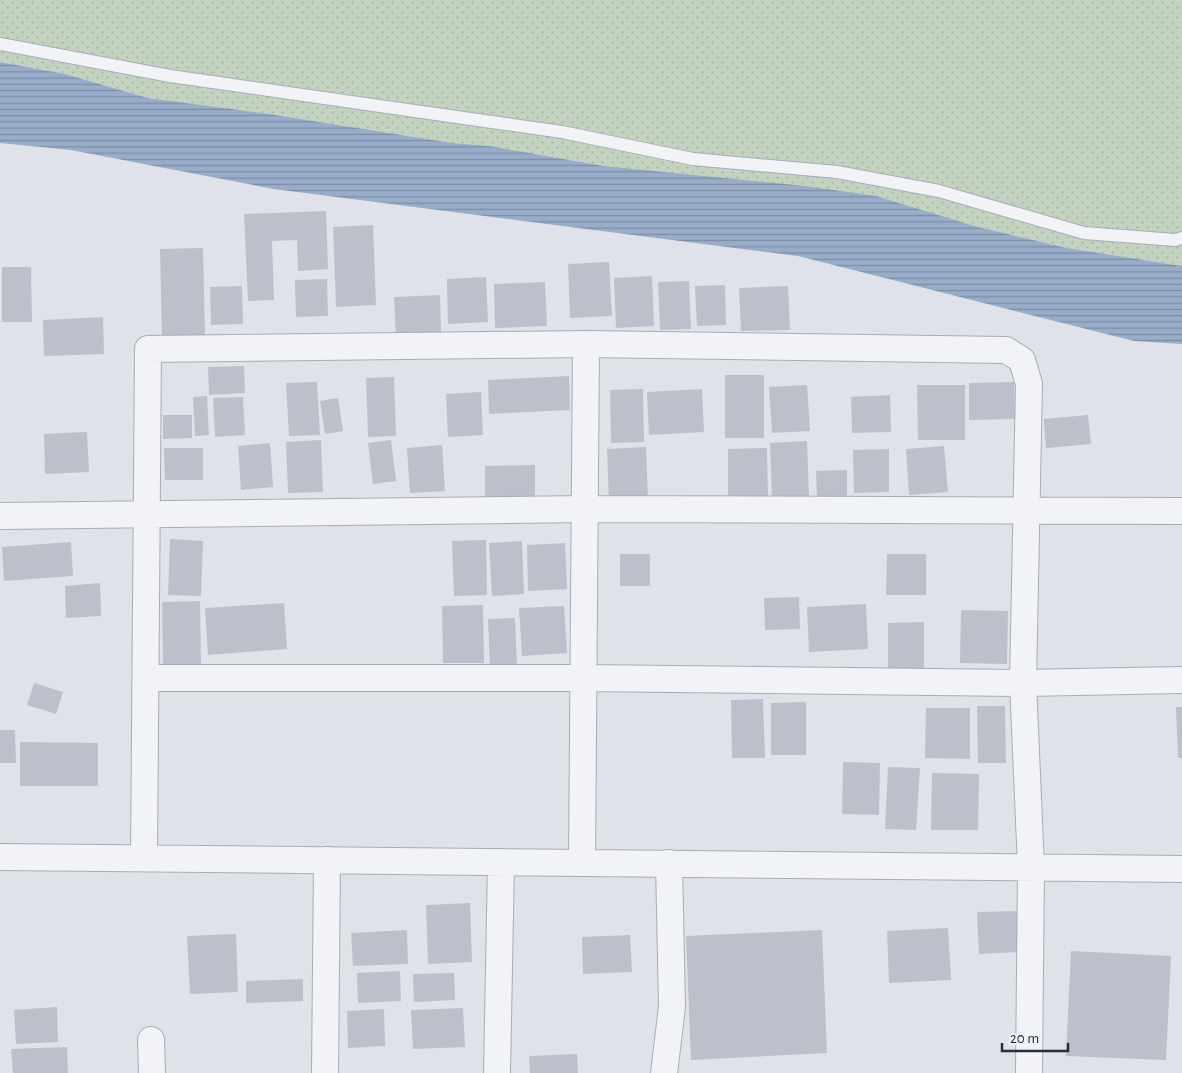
<svg xmlns="http://www.w3.org/2000/svg" width="1182" height="1073" viewBox="0 0 1182 1073" font-family="'Alegreya Sans',sans-serif">
  <style>
    .grass { fill: url(#grass-dots) }
    .water { fill: url(#water-rules) }
    .building { fill: #bcc0cb }
    .lines { fill: none; stroke-linecap: round; stroke-linejoin: round }
    .lane-casing { stroke: #a8acb6; stroke-width: 14 }
    .street-casing { stroke: #a8acb6; stroke-width: 28 }
    .lane { stroke: #f2f3f7; stroke-width: 12 }
    .street { stroke: #f2f3f7; stroke-width: 26 }
  </style>
  <defs>
    <pattern id="grass-dots" width="8" height="8" patternUnits="userSpaceOnUse" patternTransform="scale(1.25)"><rect width="8" height="8" fill="#c3d3c0"/><path d="M2 2h.1M6 6h.1" fill="none" stroke="#a8b5a6" stroke-width="1.8" stroke-linecap="round"/></pattern>
    <pattern id="water-rules" width="6" height="5" patternUnits="userSpaceOnUse" patternTransform="scale(1.25)"><rect width="6" height="5" fill="#99acc9"/><path d="M0 2.5h6" fill="none" stroke="#7d8ca5"/></pattern>
  </defs>
  <rect width="100%" height="100%" fill="#dfe2e8"/>
  <path class="grass" d="M0 0H1182V266L1067 248 974 226 603 166 490 146 452 143 269 114 148 98 65 74 0 62Z"/>
  <path class="water" d="M0 62 65 74 148 98 269 114 452 143 490 146 603 166 805 186 876 196 974 226 1067 248 1182 266V344L1134 341 798 256 274 189 71 150 0 143Z"/>
  <path class="building" d="M326 211 328 269 298 271 297 240 272 241 274 300 248 301 244 214Z
    M373 225 376 305 336 307 333 227Z
    M203 248 205 336 162 337 160 249Z
    M609 262 612 316 570 318 568 264Z
    M2 267H31L32 322H2Z
    M652 276 654 326 616 328 614 278Z
    M486 277 488 322 448 324 447 279Z
    M327 279 328 316 296 317 295 280Z
    M689 281 691 329 660 330 658 282Z
    M545 282 547 326 495 328 494 284Z
    M725 285 726 325 697 326 695 286Z
    M242 286 243 324 211 325 210 287Z
    M788 286 790 330 741 331 739 288Z
    M440 295 441 334 396 336 394 297Z
    M103 317 104 354 44 356 43 320Z
    M244 366 245 393 209 395 208 367Z
    M725 375H764V438H725Z
    M569 376 570 410 489 414 488 380Z
    M394 377 396 436 368 437 366 378Z
    M317 382 320 435 289 436 286 383Z
    M1014 382 1015 419 969 420V383Z
    M807 385 810 431 772 433 769 387Z
    M917 385H965V440H918Z
    M643 389 644 442 611 443 610 390Z
    M702 389 704 432 649 435 647 392Z
    M481 392 483 435 448 437 446 394Z
    M890 395 891 432 852 433 851 397Z
    M207 396 209 435 195 436 193 397Z
    M243 397 245 435 215 437 213 398Z
    M338 398 343 431 325 434 320 401Z
    M163 415H192V438L163 439Z
    M1088 415 1091 444 1046 448 1044 419Z
    M87 432 89 472 45 474 44 434Z
    M321 440 323 492 288 493 286 442Z
    M391 440 396 481 373 484 368 443Z
    M807 441 809 496 772 498 770 443Z
    M270 443 273 487 241 490 238 446Z
    M442 445 445 491 410 493 407 448Z
    M944 446 948 492 909 495 906 449Z
    M646 447 648 499 609 500 607 449Z
    M164 448H203V480H165Z
    M767 448 768 496H728V449Z
    M889 449V492L854 493 853 450Z
    M535 465V503L485 504V466Z
    M847 470V499L817 500 816 471Z
    M170 539 203 541 201 596 168 595Z
    M486 540 487 595 454 596 452 541Z
    M522 541 524 594 492 596 489 543Z
    M71 542 73 576 4 581 2 547Z
    M565 543 567 589 528 591 527 545Z
    M620 554H650V586H620Z
    M887 554H926V595H886Z
    M100 583 101 616 66 618 65 586Z
    M799 597 800 629 765 630 764 598Z
    M200 601 201 664 163 665 162 602Z
    M284 603 287 649 208 655 205 608Z
    M866 604 868 649 809 652 807 607Z
    M483 605 484 663H443L442 606Z
    M564 606 567 653 522 656 519 608Z
    M961 610 1008 611 1007 664 960 663Z
    M515 618 517 667 490 668 488 619Z
    M924 622V668H888V623Z
    M34 683 63 692 56 714 27 705Z
    M763 699 765 758H732L731 700Z
    M806 702V755H771V703Z
    M977 706H1005L1006 763H978Z
    M1176 707H1182V758H1178Z
    M926 708H970V759L925 758Z
    M0 730H15L16 763H0Z
    M20 742 98 743V786H20Z
    M843 762 880 763 879 815 842 814Z
    M888 767 920 768 916 830 885 829Z
    M932 773 979 774 978 830H931Z
    M470 903 472 962 428 964 426 905Z
    M1018 911 1020 952 979 954 977 912Z
    M948 928 951 980 889 983 887 931Z
    M407 930 408 964 353 966 351 933Z
    M822 930 827 1053 691 1060 686 936Z
    M236 934 238 992 190 994 187 936Z
    M630 935 632 972 583 974 582 937Z
    M1071 951 1171 956 1166 1060 1066 1056Z
    M400 971 401 1001 358 1003 357 973Z
    M454 973 455 1000 414 1002 413 974Z
    M303 979V1001L246 1003V981Z
    M57 1007 58 1042 16 1044 14 1010Z
    M463 1008 465 1047 413 1049 411 1010Z
    M384 1009 385 1046 348 1048 347 1011Z
    M67 1047 68 1073H13L11 1049Z
    M577 1054 578 1073H530L529 1056Z"/>
  <g class="lines">
    <g class="lane-casing">
      <path id="lane" d="M0 44 170 76 562 132 693 159 837 172 939 191 1084 233 1175 240 1182 238"/>
    </g>
    <g class="street-casing">
      <path id="street" d="M0 516 586 509 1182 511
        M146 678H584L1023 683 1182 680
        M0 857 1182 869
        M144 858 148 349 586 344 1006 350 1022 360 1029 384 1023 683 1031 867 1029 1073
        M582 863 586 344
        M151 1040 152 1073
        M325 1073 327 860
        M497 1073 501 862
        M664 1073 672 1007 669 863"/>
    </g>
    <use href="#lane" class="lane"/>
    <use href="#street" class="street"/>
  </g>
  <path d="M1002 1043v8h66v-8" fill="none" stroke="#272e40" stroke-width="2.5"/>
  <text x="1010" y="1043" font-size="15" fill="#272e40" stroke="#eef1f6" stroke-width="4" paint-order="stroke">20 m</text>
</svg>
